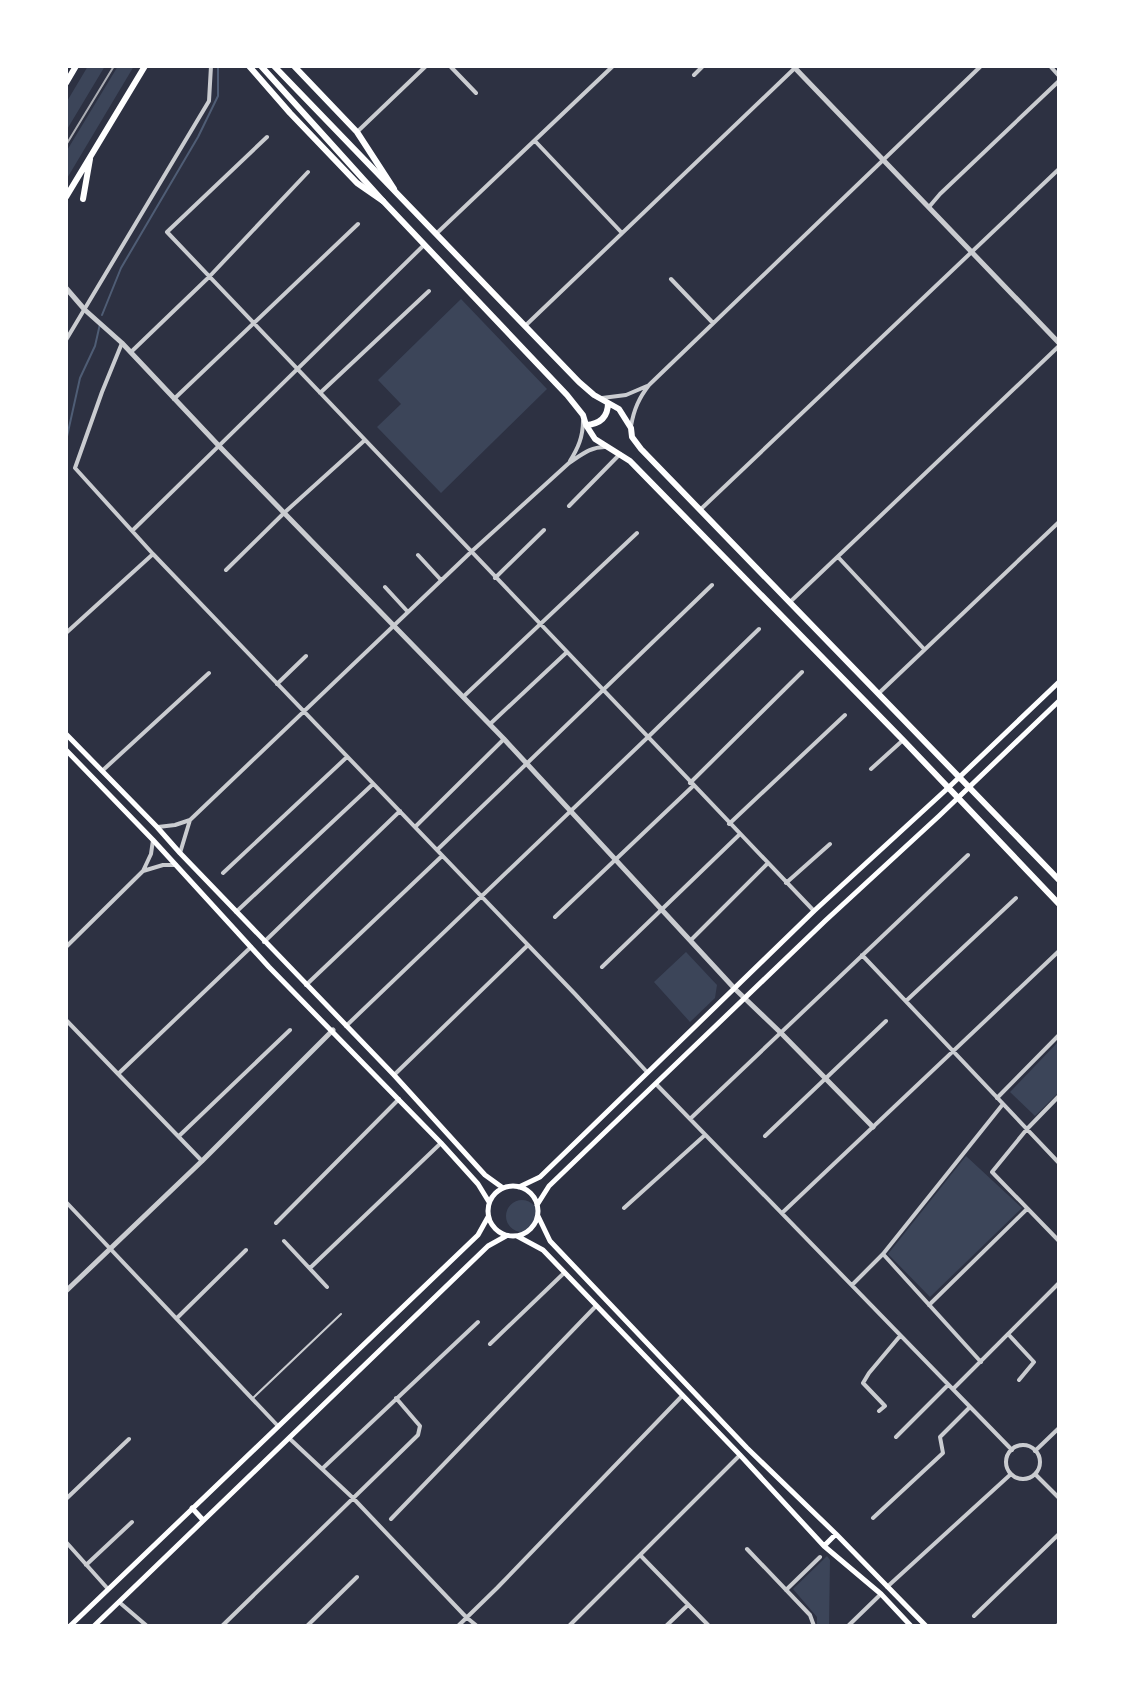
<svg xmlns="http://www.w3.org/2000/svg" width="1125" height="1692" viewBox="0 0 1125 1692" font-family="'Open Sans',sans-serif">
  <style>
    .green { fill: #3c4559 }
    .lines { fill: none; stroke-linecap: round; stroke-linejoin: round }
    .stream { stroke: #4f5d75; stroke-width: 2 }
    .service { stroke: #caccd0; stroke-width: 2 }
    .minor { stroke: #caccd0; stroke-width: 4 }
    .tertiary { stroke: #caccd0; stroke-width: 5 }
    .secondary { stroke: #fff; stroke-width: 5 }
    .primary { stroke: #fff; stroke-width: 6 }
    .trunk { stroke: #fff; stroke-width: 6 }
    .tram { stroke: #abadb3; stroke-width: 2 }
  </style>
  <rect width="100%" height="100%" fill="#2d3142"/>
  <path class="green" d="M88 66H105L66 131V103Z
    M118 66H134L66 180V152Z
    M461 299 547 389 441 493 377 427 401 404 378 380Z
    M686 952 717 985 715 998 690 1022 654 982Z
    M1059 1041V1092L1035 1116 1010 1092Z
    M966 1156 1022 1208 930 1297 888 1254Z
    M506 1216a16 16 0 1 1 32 0a16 16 0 1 1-32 0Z
    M827 1556 830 1560 829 1626H817V1617L793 1589Z"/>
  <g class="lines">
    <path class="stream" d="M102 315 121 268 198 137 218 96V66
      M66 441 80 378 95 346 100 324"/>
    <path class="service" d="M254 1397 341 1314"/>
    <path class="minor" d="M450 66 476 93
      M1050 66 1059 76
      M694 75 703 66
      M357 132 426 66
      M267 137 167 232 814 911
      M535 141 622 233
      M929 207 940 194 1059 81
      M437 233 613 66
      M671 279 713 323
      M525 326 797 66
      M66 340 209 101 211 66
      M122 343 102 392 75 468 153 554 575 994 647 1072
      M131 352 209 277 308 172
      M320 393 429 291
      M602 398 626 395 647 386
      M174 399 358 224
      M631 426C634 409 639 398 649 385L981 66
      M570 461C578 448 583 437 583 421
      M569 506 620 454
      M701 509 1059 169
      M133 530 424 245
      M418 555 441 580
      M838 557 924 649
      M226 570 284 513 365 440
      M495 578 544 530
      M385 587 408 612
      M790 602 1059 346
      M66 633 153 554
      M277 684 306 656
      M879 693 1059 522
      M463 697 637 533
      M490 724 566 653
      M871 769 902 741
      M102 771 209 673
      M690 783 802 672
      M729 824 845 715
      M158 827 175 825 190 820
      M415 827 504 739
      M437 850 712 585
      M180 853 190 820 471 552 569 463C581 455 591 446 607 447
      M143 871 163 865H176
      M223 873 347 757
      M786 883 830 844
      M236 912 373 784
      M555 917 692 787
      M691 940 767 864
      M264 942 400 811
      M66 947 143 871 151 854 153 840
      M862 955 1059 1163
      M602 967 739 835
      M306 985 442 856
      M906 1001 1016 898
      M66 1020 202 1161
      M346 1026 647 738 759 629
      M118 1074 251 947
      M394 1075 528 945
      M656 1084 1012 1450
      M1059 1096 1027 1129 992 1172 1059 1241
      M997 1098 1059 1035
      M691 1118 968 855
      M179 1136 290 1030
      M765 1136 886 1021
      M66 1202 278 1426
      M624 1208 705 1135
      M782 1213 1059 951
      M276 1223 399 1099
      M284 1241 327 1287
      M883 1254 981 1362
      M310 1268 441 1143
      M852 1285 883 1254 1003 1104
      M929 1305 1027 1209
      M177 1318 246 1250
      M1008 1334 1034 1362 1019 1380
      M490 1344 564 1273
      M953 1389 1059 1283
      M879 1411 885 1406 863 1383 869 1373 900 1336
      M896 1437 948 1385
      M290 1439 353 1498 466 1617 477 1626
      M1006 1462a17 17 0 1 1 34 0a17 17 0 1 1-34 0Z
      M1035 1451 1059 1428
      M323 1468 478 1322
      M1035 1474 1059 1498
      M66 1499 129 1439
      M873 1518 943 1453 940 1437 970 1407
      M391 1519 596 1306
      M66 1542 108 1589
      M747 1549 810 1615 814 1626
      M641 1556 709 1626
      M86 1565 132 1522
      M887 1587 1011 1474
      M786 1590 820 1557
      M119 1602 147 1626
      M974 1616 1059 1534
      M222 1626 418 1435 420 1426 396 1398
      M307 1626 357 1577
      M458 1626 497 1588 682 1396
      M569 1626 740 1455
      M666 1626 688 1605
      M848 1626 881 1594
      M1057 1626 1059 1624"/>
    <path class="tertiary" d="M793 66 1059 343
      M66 288 85 310 122 343 220 447 504 739 735 989 781 1033 873 1127
      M66 1291 202 1161 333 1030"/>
    <path class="secondary" d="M66 734 157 827 180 853 394 1075 485 1175 503 1188
      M66 750 153 840 269 967 441 1143 478 1184 489 1202
      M488 1211a25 25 0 1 1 50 0a25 25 0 1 1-50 0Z
      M519 1187 540 1177 814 911 948 788 1059 682
      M537 1205 549 1186 602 1135 825 921 939 816 1059 701
      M538 1216 550 1241 747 1448 836 1534 926 1626
      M517 1236 543 1250 740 1455 824 1546 881 1594 911 1626
      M192 1508 203 1520
      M824 1546 836 1534
      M70 1626 478 1235 488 1217
      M94 1626 488 1246 506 1236"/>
    <path class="primary" d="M261 66 383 201 567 395 583 415 586 425 595 439 630 461 903 740 1059 904
      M274 66 579 382 594 395 619 409 631 428 632 437 641 449 1059 880
      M586 425C600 424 608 417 608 403"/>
    <path class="trunk" d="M249 66 290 113 357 183 383 201
      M294 66 357 132 394 189
      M66 83 76 66
      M66 197 145 66
      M83 199 90 159"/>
    <path class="tram" d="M66 145 114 66"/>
  </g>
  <rect width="1125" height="1692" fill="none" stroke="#ffffff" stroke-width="136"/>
</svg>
